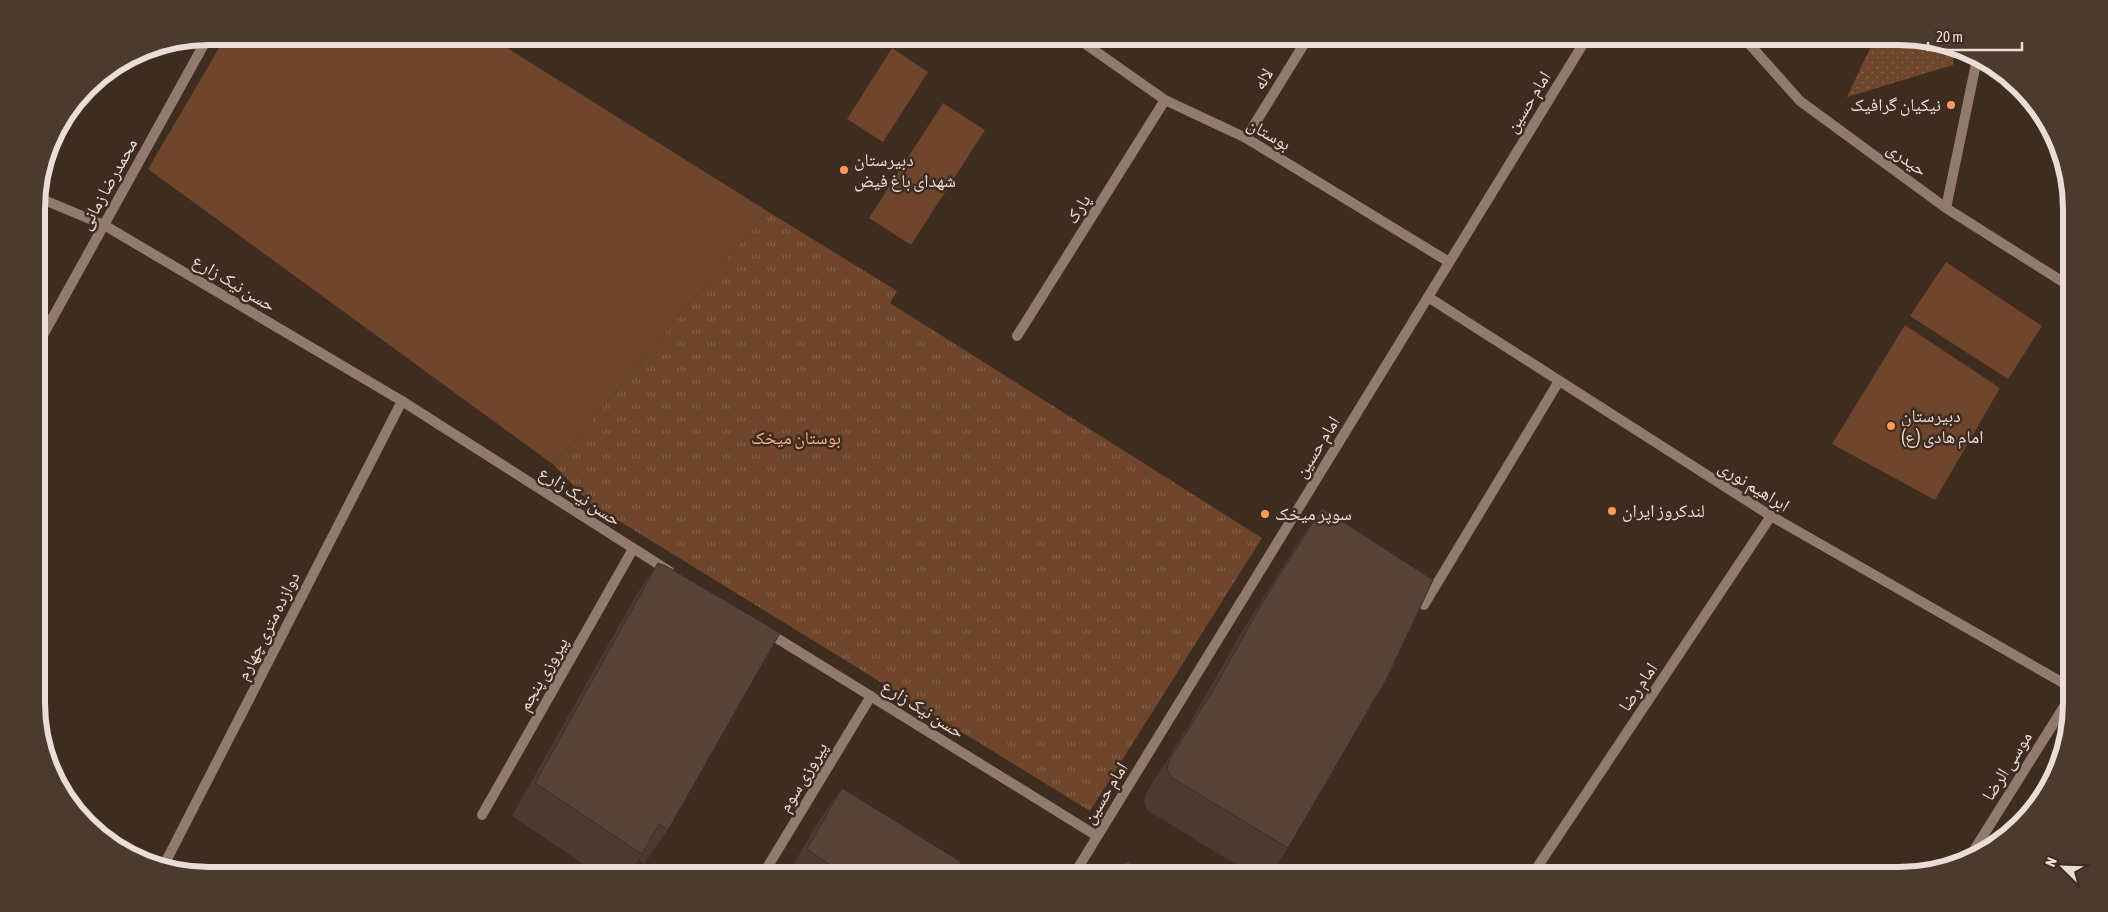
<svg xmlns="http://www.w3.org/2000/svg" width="2108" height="912" viewBox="0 0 2108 912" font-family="'Asap Condensed','Noto Naskh Arabic',sans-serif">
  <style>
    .grass { fill: #6f452b }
    .park { fill: url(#park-tufts) }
    .garden { fill: url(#garden-dots) }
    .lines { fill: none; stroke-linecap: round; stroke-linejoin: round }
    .minor { stroke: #927b6e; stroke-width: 10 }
    .tertiary { stroke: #927b6e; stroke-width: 10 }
    .wall { fill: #4b3a30 }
    .building { fill: #574338; stroke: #3d2f27 }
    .poi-dot { fill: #ff9b5a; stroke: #3e2c21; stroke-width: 2 }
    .labels { text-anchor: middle; stroke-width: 5; stroke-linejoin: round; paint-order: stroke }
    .street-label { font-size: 18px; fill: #eaddd6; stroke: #3e2c21 }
    .poi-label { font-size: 18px; fill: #eaddd6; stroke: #3e2c21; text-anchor: start }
    .park-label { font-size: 18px; fill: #f9af82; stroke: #3e2c21 }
    .rim { fill: none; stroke: #eaddd6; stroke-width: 6 }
  </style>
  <defs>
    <pattern id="park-tufts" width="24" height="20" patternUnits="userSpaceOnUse" patternTransform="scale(1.25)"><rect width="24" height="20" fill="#6f452b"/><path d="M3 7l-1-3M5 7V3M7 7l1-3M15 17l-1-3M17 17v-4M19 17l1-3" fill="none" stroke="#845f49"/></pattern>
    <pattern id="garden-dots" width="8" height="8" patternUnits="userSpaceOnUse" patternTransform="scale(1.25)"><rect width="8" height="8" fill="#6f452b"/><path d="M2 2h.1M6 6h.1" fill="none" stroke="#845f49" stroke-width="1.8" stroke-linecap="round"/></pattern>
  </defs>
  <rect width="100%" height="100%" fill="#3e2c21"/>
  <path class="grass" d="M226 36H488L767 211 554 465 148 169Z
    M892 48 928 72 883 142 847 119Z
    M943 103 985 130 911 245 869 218Z
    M1946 262 2042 326 2008 379 1910 316Z
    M1905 325 2000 388 1935 500 1832 444Z"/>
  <path class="park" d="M767 211 897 291 890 303 1262 538 1090 811 590 503 554 465Z"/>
  <path class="garden" d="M1876 36H1899L1954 47 1953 65 1847 97Z"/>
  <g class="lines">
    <path class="minor" d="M1074 36 1165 100 1246 138 1449 262
      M1742 36 1800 101 1946 208 2071 287
      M1246 138 1309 36
      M1946 208 1977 59
      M1017 336 1165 100
      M37 346 208 37
      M1424 605 1559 381
      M482 815 633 549
      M1971 855 2072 694
      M163 867 402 401
      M1532 875 1771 516
      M762 876 871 696
      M1073 876 1588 36"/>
    <path class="tertiary" d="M37 197 104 225 402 401 669 571
      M1428 297 1771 516 2072 688
      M767 632 1097 836"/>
  </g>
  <path class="wall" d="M1322 508 1288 848 1269 876H1255L1147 810 1144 802 1146 793 1189 725 1241 633 1299 541Z
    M658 563 668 830 644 864 639 859 627 876H601L512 816 635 597Z
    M2062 752 2059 769 2036 808 2013 830Z
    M842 788 952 876H787L818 822Z"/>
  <path class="building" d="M1322 508 1433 580 1387 678 1288 848 1171 777 1167 769 1169 760 1212 692 1264 600Z
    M658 563 666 566 780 633 668 830 659 824 642 854 535 783Z
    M2061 757 2059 769 2036 808 2018 825Z
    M842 788 961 862 952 876H846L807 849Z
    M1128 862 1150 876H1101L1104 871Z"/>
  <g class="poi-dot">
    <circle cx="1951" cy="105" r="5"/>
    <circle cx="844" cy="170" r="5"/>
    <circle cx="1891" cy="426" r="5"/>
    <circle cx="1612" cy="511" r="5"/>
    <circle cx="1265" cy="514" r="5"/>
  </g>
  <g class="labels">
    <g class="street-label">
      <text transform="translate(1263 79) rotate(-58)" y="6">لاله</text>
      <text transform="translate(1528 102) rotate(-58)" y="6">امام حسین</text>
      <text transform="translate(1269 134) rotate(30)" y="6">بوستان</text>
      <text transform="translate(1907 159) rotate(36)" y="6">حیدری</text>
      <text transform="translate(108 184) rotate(-61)" y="6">محمدرضا زمانی</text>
      <text transform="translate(1078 209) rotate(-58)" y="6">پارک</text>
      <text transform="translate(234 283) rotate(31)" y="6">حسن نیک زارع</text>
      <text transform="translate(1317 447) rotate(-58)" y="6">امام حسین</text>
      <text transform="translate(1754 486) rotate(32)" y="6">ابراهیم نوری</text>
      <text transform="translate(580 496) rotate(33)" y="6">حسن نیک زارع</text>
      <text transform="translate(268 626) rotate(-63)" y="6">دوازده متری چهارم</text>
      <text transform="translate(543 674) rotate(-60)" y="6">پیروزی پنجم</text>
      <text transform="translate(1638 687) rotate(-56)" y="6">امام رضا</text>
      <text transform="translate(923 709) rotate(32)" y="6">حسن نیک زارع</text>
      <text transform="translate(2007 766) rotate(-58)" y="6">موسی الرضا</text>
      <text transform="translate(803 777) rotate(-59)" y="6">پیروزی سوم</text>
      <text transform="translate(1105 793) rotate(-58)" y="6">امام حسین</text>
    </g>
    <g class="poi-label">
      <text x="1941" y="111" text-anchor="end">نیکیان گرافیک</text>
      <text x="854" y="166">دبیرستان<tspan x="854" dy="21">شهدای باغ فیض</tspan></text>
      <text x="1901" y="422">دبیرستان<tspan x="1901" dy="21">امام هادی (ع)</tspan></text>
      <text x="1622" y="517">لندکروز ایران</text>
      <text x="1275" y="520">سوپر میخک</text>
    </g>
    <g class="park-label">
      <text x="796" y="444">بوستان میخک</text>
    </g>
  </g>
  <path d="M0 0H2108V912H0ZM209 45H1899A164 164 0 0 1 2063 209V703A164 164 0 0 1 1899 867H209A164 164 0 0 1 45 703V209A164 164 0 0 1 209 45Z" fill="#4c3a2f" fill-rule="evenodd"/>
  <path class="rim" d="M209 45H1899A164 164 0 0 1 2063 209V703A164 164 0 0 1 1899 867H209A164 164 0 0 1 45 703V209A164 164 0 0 1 209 45Z"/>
  <g transform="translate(2063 867) rotate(293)" stroke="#3e2c21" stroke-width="4" paint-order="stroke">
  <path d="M0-4L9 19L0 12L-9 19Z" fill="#eaddd6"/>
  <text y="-8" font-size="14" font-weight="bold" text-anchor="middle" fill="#eaddd6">N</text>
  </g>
  <path d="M1928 42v8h94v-8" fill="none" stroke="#eaddd6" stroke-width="2.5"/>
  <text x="1936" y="42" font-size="15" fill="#eaddd6" stroke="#3e2c21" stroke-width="4" paint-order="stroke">20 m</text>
</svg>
